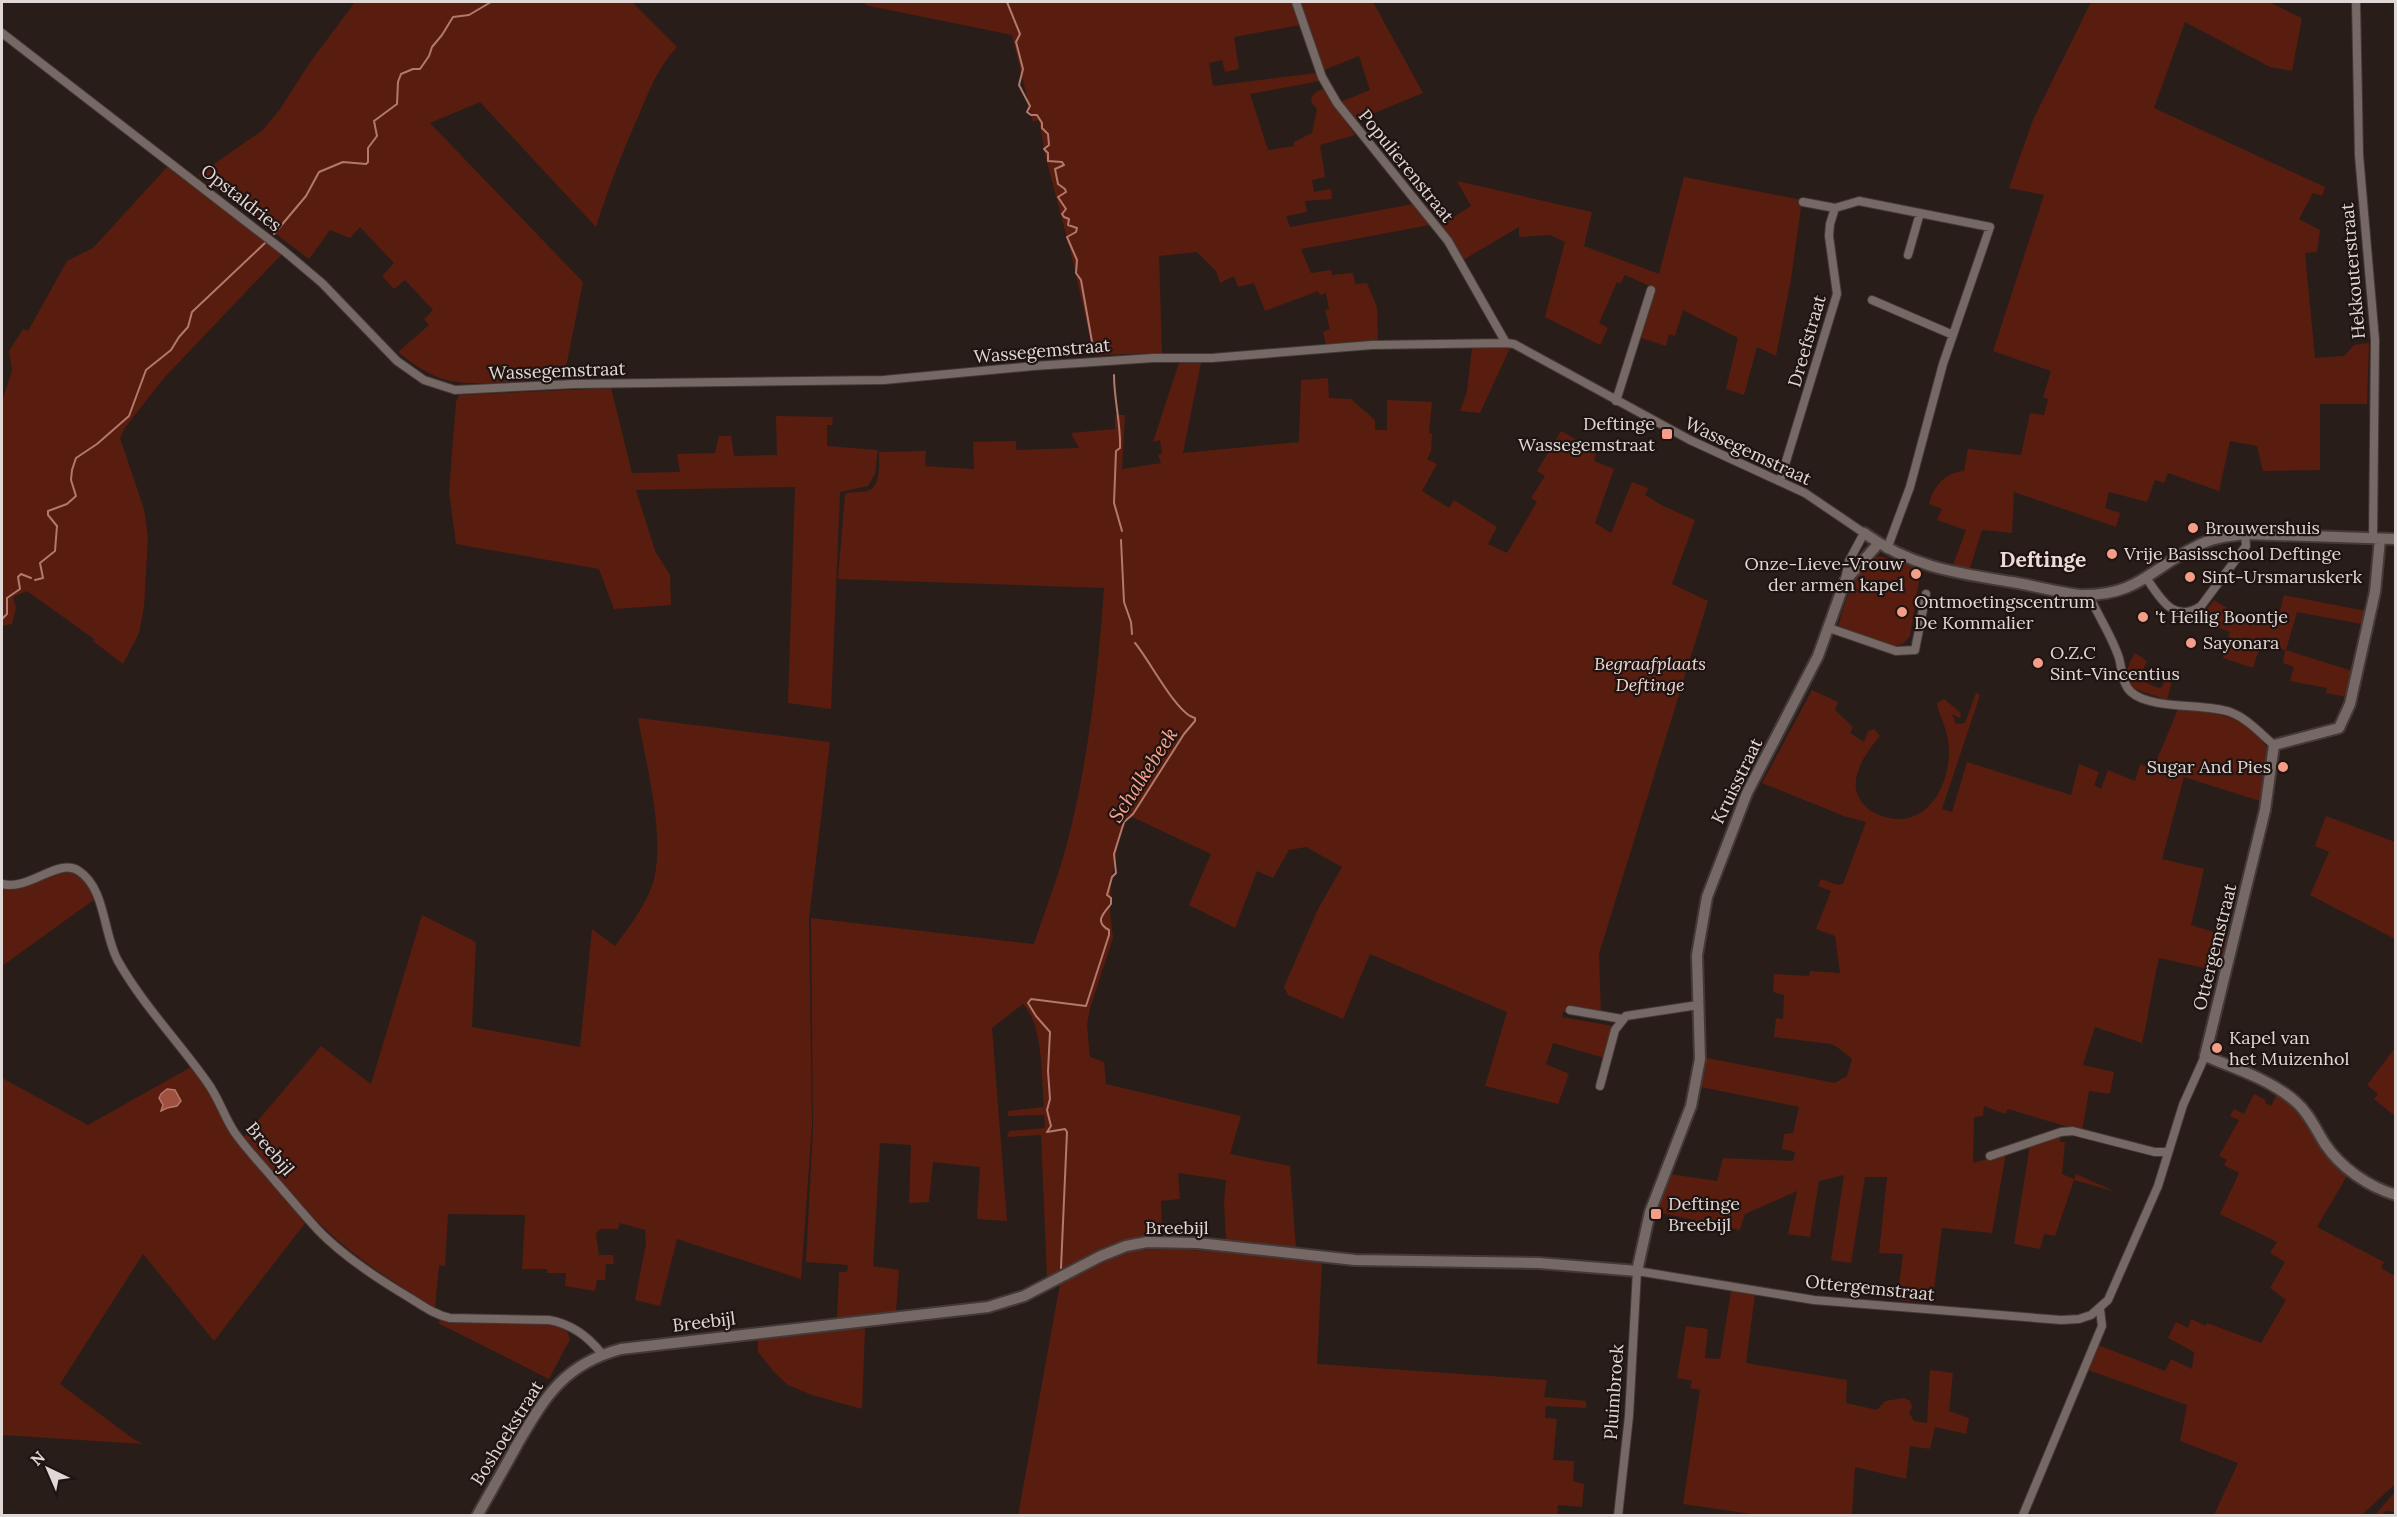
<svg xmlns="http://www.w3.org/2000/svg" width="2397" height="1517" viewBox="0 0 2397 1517" font-family="Lora,serif">
  <style>
    .green { fill: #581d0f }
    .water { fill: #9f503e; stroke: #b2796c; stroke-width: 1.5 }
    .lines { fill: none; stroke-linecap: round; stroke-linejoin: round }
    .stream { stroke: #b2796c; stroke-width: 2 }
    .minor-casing { stroke: #433937; stroke-width: 10 }
    .tertiary-casing { stroke: #433937; stroke-width: 14 }
    .minor { stroke: #766865; stroke-width: 8 }
    .tertiary { stroke: #766865; stroke-width: 10 }
    .poi-dot { fill: #f49e89; stroke: #1f1411; stroke-width: 2 }
    .labels { text-anchor: middle; stroke-width: 4.5; stroke-linejoin: round; paint-order: stroke }
    .street-label { font-size: 18px; fill: #e0d8d6; stroke: #1f1411 }
    .poi-label { font-size: 18px; fill: #e0d8d6; stroke: #1f1411; text-anchor: start }
    .park-label { font-size: 18px; font-style: italic; fill: #f0d8d2; stroke: #1f1411 }
    .water-label { font-size: 20px; font-style: italic; fill: #fda38e; stroke: #1f1411 }
    .quarter-label { font-size: 21px; font-weight: bold; fill: #ecdbd7; stroke: #1f1411 }
  </style>
  <rect width="100%" height="100%" fill="#291d1a"/>
  <path class="green" d="M355 2H632L677 47C658 67 649 91 638 117 622 153 608 189 596 227L480 102 430 123 583 282 564 377C531 379 478 388 446 380 428 375 413 364 398 352L429 325 424 319 433 310 405 280 394 289 382 276 394 263 360 227 350 238 330 230 309 259 198 175 263 130 280 109 311 61Z
    M866 2H1292L1300 25 1234 37 1239 69 1225 72 1222 60 1209 63 1213 86 1316 73 1320 81 1250 94 1268 150 1294 146V142L1312 133 1317 109 1311 102C1312 94 1316 91 1324 89L1355 135 1320 145 1325 177 1312 180 1314 192 1331 189 1332 199 1305 201 1307 212 1286 216 1290 227 1413 204 1430 225 1301 249 1311 273 1331 270 1332 275 1353 273 1355 284 1367 283 1377 307 1378 340 1326 344 1323 332 1330 329 1325 310 1329 309 1326 293 1320 295 1318 291 1265 311 1254 283 1238 287 1234 276 1220 283 1216 271 1197 252 1159 256 1162 353 1094 355 1072 257 1045 155 1039 120 1033 122 1012 35 865 5Z
    M1299 2H1373L1423 93 1355 121 1340 102 1370 90 1359 56 1324 70Z
    M2091 2H2269L2302 18 2292 71 2270 67 2185 22 2154 108 2325 187 2322 196 2313 193 2299 219 2320 230 2317 252 2305 253 2315 358 2344 356 2354 345 2369 343 2367 404H2320V470L2263 471 2257 446 2230 441 2219 491 2168 473 2164 483 2155 480 2147 502 2109 492 2105 508 2120 513 2116 527 2014 492 2012 533 1982 530 1970 568 1953 565 1966 530 1937 520 1942 509 1929 504C1934 486 1944 473 1964 471L1968 449 2021 455 2030 413 2044 415 2048 399 2043 397 2051 371 1993 351 2044 195 2009 188 2033 120Z
    M168 166 283 253 163 379 124 429 120 438 144 509 148 538 144 607 139 633 123 664 93 641 94 639 27 591 13 597 16 608 12 624 2 626V401L12 371 9 351 23 329 28 331 67 261 93 248Z
    M1684 177 1802 200 1791 279 1776 356 1757 347 1744 395 1726 389 1738 338 1683 310 1675 336 1669 334 1666 346 1641 338 1654 288 1625 275 1620 284 1617 282 1599 323 1608 328 1600 345 1545 317 1565 242 1550 235 1519 237V227L1463 260 1441 225 1471 206 1457 181 1592 212 1584 246 1659 274Z
    M1472 348H1510L1480 413 1460 411 1467 392Z
    M1179 363H1201L1183 453 1299 442 1301 380 1328 378 1329 398 1351 399 1375 420V430H1387V400L1432 402 1429 433 1432 434 1431 452 1427 459 1437 464 1422 491 1449 508 1454 500 1497 527 1488 544 1507 553 1537 502 1531 498 1545 476 1537 471 1561 431 1597 451 1594 461 1614 469 1595 523 1611 533 1632 482 1648 488 1645 495 1663 506 1695 520 1672 584 1708 601 1599 954 1601 1014 1563 1012 1562 1017 1613 1026 1604 1058 1553 1043 1546 1064 1569 1074 1558 1104 1485 1086 1507 1012 1370 954 1343 1019 1288 995 1284 987 1317 911 1342 867 1306 847 1289 850 1273 878 1257 871 1235 928 1189 905 1211 854 1128 815 1119 838 1111 882 1110 913 1113 938 1090 1008 1087 1025 1090 1057 1104 1062 1106 1084 1241 1116 1230 1154 1290 1166 1296 1249 1226 1240 1224 1202 1226 1180 1178 1173 1180 1199 1161 1201 1162 1236 1139 1237 1116 1245 1047 1279 1041 1135 1007 1137 1009 1131 1045 1128 1044 1115 1008 1116V1111L1044 1107C1041 1077 1044 1026 1023 1004L992 1028 1007 1221 977 1219 980 1167 933 1162 929 1202 909 1203 911 1145 880 1143 873 1266 899 1270 896 1312 837 1319 839 1272H847L848 1265 806 1262 813 1129 811 918 1034 944C1045 910 1059 875 1068 840 1089 757 1098 673 1104 588L838 579 845 494C852 491 862 493 870 490 881 484 879 462 879 452L926 451 925 466 974 469 973 442 1016 441V450L1079 448 1071 433 1115 429V415H1125L1122 469 1161 463 1158 455 1162 454 1160 440 1153 442Z
    M611 388 632 473 680 472 677 454 715 453 719 436H731L734 456 777 455 776 416 833 417 832 425H827V446L878 450 875 474 868 486 840 492 831 709 788 703 795 487 636 490 655 551 670 575 671 605 614 609 599 569 456 544 449 491 456 402 459 395Z
    M1879 556 1914 567 1920 574 1910 636 1904 643 1893 647 1839 628 1838 626C1846 600 1853 571 1879 556Z
    M2284 595 2366 611 2362 624 2297 612 2286 650 2352 671 2346 697 2326 693 2327 688 2290 681 2294 667 2283 663 2285 650 2261 643 2253 668 2223 658 2230 632 2207 623 2206 610 2214 600 2240 616 2276 626Z
    M2135 653 2147 661 2141 674 2148 684 2159 688 2162 687 2167 675 2173 677 2167 700 2132 688C2124 673 2127 667 2135 653Z
    M1812 690 1838 702 1835 710 1853 727 1850 733 1864 742 1868 731 1874 729 1880 736C1869 749 1853 770 1856 789 1858 801 1868 811 1879 815 1917 830 1942 801 1948 765 1950 752 1949 737 1944 725 1942 718 1938 711 1937 703L1944 699 1961 713 1960 718 1952 714 1956 724 1965 723 1976 693 1980 695 1942 809 1952 812 1967 762 2071 795 2079 764 2099 772 2094 785 2101 789 2108 770 2135 781 2140 764 2153 769 2178 709C2213 712 2247 714 2267 748L2263 802 2184 777 2162 859 2204 869 2191 925 2230 937 2222 972 2159 958C2152 987 2149 1014 2142 1043L2095 1027 2083 1065 2114 1072 2110 1094 2089 1091 2082 1131 2008 1109 2005 1114 1984 1106 1983 1116 1974 1117 1973 1163 2006 1153 1992 1233 1942 1228 1932 1303 1897 1300 1903 1254 1879 1253 1887 1177H1865L1851 1263 1831 1260 1844 1175 1819 1181 1810 1237 1788 1234 1797 1191 1745 1214 1740 1230 1657 1212 1670 1174 1717 1181 1723 1158 1793 1161 1795 1152 1782 1149 1784 1134 1793 1133 1799 1107 1701 1087 1707 1058 1835 1083 1847 1076 1852 1059 1837 1047 1831 1044 1774 1037 1776 1018 1783 1019 1784 995 1773 992 1774 974 1809 976 1810 971 1840 973 1835 936 1816 929 1831 891 1818 886 1821 879 1838 885 1843 884 1866 822 1844 816 1762 783Z
    M638 718 830 742 809 919 812 1125 801 1279 677 1239 660 1306 635 1300 646 1244 645 1230 620 1223 618 1229H600L596 1234 599 1255H613L614 1264H606L605 1280H597L595 1291 565 1286 566 1273H547V1269H522L525 1215 448 1214 445 1266 439 1265 435 1308C394 1283 354 1257 320 1224 292 1198 269 1166 244 1137L321 1046 371 1084 422 915 476 942 472 1027 580 1047 592 929 615 946C628 929 641 911 650 891 669 848 646 765 638 718Z
    M2326 816 2395 842V939L2310 895 2329 852 2315 846Z
    M59 871H74L83 878 95 899 2 966V887H25Z
    M2395 1048V1116L2374 1099 2378 1094 2367 1085Z
    M191 1067 209 1092 227 1128 250 1158 306 1222 214 1341 143 1254 60 1384 132 1438 143 1444 2 1435V1078L88 1125Z
    M2254 1094 2266 1100 2265 1103 2271 1106 2277 1094C2305 1109 2328 1148 2348 1174L2317 1227 2384 1262 2381 1268 2395 1276V1484L2365 1512 2363 1515H2214L2238 1463 2180 1441 2187 1405 2088 1370 2098 1345 2165 1371 2171 1359 2192 1369 2194 1352 2168 1338 2176 1322 2188 1328 2191 1319 2206 1326 2207 1323 2261 1343 2286 1300 2270 1288 2285 1262 2270 1253 2277 1242 2220 1214 2239 1173 2224 1165 2227 1160 2219 1156 2239 1120 2230 1116 2234 1109 2244 1114Z
    M2061 1134 2060 1142H2065L2062 1174 2074 1179 2076 1174 2116 1192 2074 1180 2055 1236 2044 1234 2040 1249 2014 1244 2030 1145Z
    M1173 1249 1225 1252 1322 1262 1317 1364 1547 1380 1544 1397 1586 1401V1408L1546 1406 1545 1418 1557 1419 1553 1460 1574 1461 1573 1481 1584 1484 1582 1507 1558 1505 1557 1515 1018 1516 1060 1284 1129 1250Z
    M1731 1291 1755 1294 1746 1363 1847 1380 1846 1403 1877 1410 1885 1401 1904 1398 1910 1401 1912 1407 1909 1413 1914 1421 1927 1423 1930 1370 1953 1373 1949 1411 1969 1418 1966 1434 1935 1427 1930 1449 1910 1446 1906 1479 1855 1467 1852 1515 1765 1516 1683 1504 1700 1390 1690 1388 1692 1381 1677 1378 1686 1326 1708 1329 1705 1358 1720 1359Z
    M442 1319 556 1324 566 1328 570 1339 549 1379 438 1323Z
    M865 1328 862 1409 812 1395 788 1385 774 1372 758 1352V1338Z
    M2395 1492V1512L2386 1511 2382 1515 2374 1516Z"/>
  <path class="water" d="M167 1089 175 1090 181 1101 177 1106 167 1108 161 1111 163 1105 159 1098 161 1094Z"/>
  <g class="lines">
    <path class="stream" d="M1007 2 1020 34 1016 42 1023 69 1019 85 1030 106 1027 112 1031 115H1037L1042 123V128L1048 134 1049 145 1044 149 1048 153V161L1062 162 1064 165 1055 169 1058 184 1065 189 1066 192 1058 197 1066 209 1062 214 1064 217 1069 219 1068 225 1077 228 1076 232 1067 237 1077 260 1076 273 1081 280 1094 353
      M274 234 306 196 319 172 343 162 366 164 368 162V148L377 136 374 121 397 104 398 82 401 74 413 69H420L429 56 432 47 442 35 453 17 469 15 491 2
      M1114 375C1114 400 1121 424 1120 448L1116 451 1114 503 1122 531
      M1121 540 1124 602 1131 622 1132 634
      M35 580 43 578 40 563 55 551 57 526 48 515V511L67 504 76 496 71 480 72 470 76 458 97 444 129 416 146 370 171 350 179 337 188 327 192 312 265 243
      M2 619 7 614V598L20 589 18 577 21 574 31 578
      M1061 1268 1067 1132 1065 1129 1047 1132 1051 1126 1047 1110 1050 1099 1048 1071 1050 1032 1036 1016 1028 1003 1031 999 1086 1006 1109 935V930C1094 922 1103 914 1111 904V898L1107 895 1112 877 1116 873 1114 854 1124 822 1133 814 1184 734 1195 721V718C1177 715 1149 659 1135 643"/>
    <g class="minor-casing">
      <path id="minor" d="M1296 2 1322 77 1337 103 1448 241 1506 343
        M2356 2 2359 155 2375 340 2373 538
        M2 33 284 251 322 283 397 361 424 380 455 390 574 384 884 380 1034 366 1153 358H1212L1372 345 1506 343 1514 344 1690 440 1805 493 1864 533 1849 561 1845 579
        M1803 202 1835 208 1859 201 1990 227 1943 364 1910 487 1887 549
        M1908 255 1920 213
        M1872 300 1953 335
        M1616 401 1651 290
        M1780 481 1837 294 1829 236 1830 224 1835 208
        M2147 579C2161 599 2174 624 2201 606L2246 546 2245 534
        M2089 595C2098 616 2112 636 2119 658 2122 669 2122 684 2131 692 2151 710 2205 703 2230 712 2247 718 2261 734 2274 745
        M1829 628 1896 651 1915 650 1926 594
        M2 884C30 891 58 857 79 871 106 889 103 934 118 961 143 1005 178 1041 207 1082 219 1098 224 1117 235 1133 248 1151 263 1166 276 1182 290 1198 304 1215 318 1230 344 1257 378 1279 410 1298 423 1306 435 1315 450 1318L549 1320C572 1324 588 1336 602 1354
        M1570 1010 1622 1019
        M1600 1086 1615 1030 1626 1016 1698 1005
        M1990 1156 2061 1132 2073 1131 2155 1152H2168
        M2023 1515 2102 1326 2100 1309
        M1618 1516 1629 1416 1637 1271 1814 1300 2061 1320 2079 1319 2091 1315 2108 1300 2158 1186 2183 1105 2205 1056"/>
    </g>
    <g class="tertiary-casing">
      <path id="tertiary" d="M1864 533C1911 567 1956 573 2012 582 2035 586 2057 592 2080 595 2138 596 2150 569 2195 547 2211 538 2227 536 2245 534L2396 539
        M2380 539 2375 592 2350 704 2339 728 2274 745 2265 810 2205 1056C2234 1068 2272 1080 2296 1102 2309 1113 2316 1130 2325 1144 2341 1168 2369 1187 2396 1195
        M477 1516C491 1491 505 1467 518 1443 546 1395 565 1364 621 1349L988 1307 1024 1296 1101 1256 1126 1246 1147 1242 1198 1243 1355 1260 1539 1263 1637 1271 1650 1212 1691 1106 1700 1059 1697 955 1707 897 1747 793 1818 656 1845 581 1879 543"/>
    </g>
    <use href="#minor" class="minor"/>
    <use href="#tertiary" class="tertiary"/>
  </g>
  <g class="poi-dot">
    <rect x="1661" y="428" width="12" height="12" rx="3"/>
    <circle cx="2193" cy="528" r="6"/>
    <circle cx="2112" cy="554" r="6"/>
    <circle cx="1916" cy="574" r="6"/>
    <circle cx="2190" cy="577" r="6"/>
    <circle cx="1902" cy="612" r="6"/>
    <circle cx="2143" cy="617" r="6"/>
    <circle cx="2191" cy="643" r="6"/>
    <circle cx="2038" cy="663" r="6"/>
    <circle cx="2283" cy="767" r="6"/>
    <circle cx="2217" cy="1048" r="6"/>
    <rect x="1650" y="1208" width="12" height="12" rx="3"/>
  </g>
  <g class="labels">
    <g class="street-label">
      <text transform="translate(1406 166) rotate(51)" y="6">Populierenstraat</text>
      <text transform="translate(241 198) rotate(38)" y="6">Opstaldries</text>
      <text transform="translate(2353 271) rotate(-95)" y="6">Hekkouterstraat</text>
      <text transform="translate(1807 341) rotate(-74)" y="6">Dreefstraat</text>
      <text transform="translate(1042 351) rotate(-5)" y="6">Wassegemstraat</text>
      <text transform="translate(557 371) rotate(-2)" y="6">Wassegemstraat</text>
      <text transform="translate(1748 451) rotate(25)" y="6">Wassegemstraat</text>
      <text transform="translate(1737 781) rotate(-64)" y="6">Kruisstraat</text>
      <text transform="translate(2215 947) rotate(-76)" y="6">Ottergemstraat</text>
      <text transform="translate(270 1149) rotate(50)" y="6">Breebijl</text>
      <text x="1177" y="1234">Breebijl</text>
      <text transform="translate(1870 1288) rotate(6)" y="6">Ottergemstraat</text>
      <text transform="translate(704 1322) rotate(-7)" y="6">Breebijl</text>
      <text transform="translate(1614 1392) rotate(-86)" y="6">Pluimbroek</text>
      <text transform="translate(507 1433) rotate(-58)" y="6">Boshoekstraat</text>
    </g>
    <g class="poi-label">
      <text x="1655" y="430" text-anchor="end">Deftinge<tspan x="1655" dy="21">Wassegemstraat</tspan></text>
      <text x="2205" y="534">Brouwershuis</text>
      <text x="2124" y="560">Vrije Basisschool Deftinge</text>
      <text x="1904" y="570" text-anchor="end">Onze-Lieve-Vrouw<tspan x="1904" dy="21">der armen kapel</tspan></text>
      <text x="2202" y="583">Sint-Ursmaruskerk</text>
      <text x="1914" y="608">Ontmoetingscentrum<tspan x="1914" dy="21">De Kommalier</tspan></text>
      <text x="2155" y="623">'t Heilig Boontje</text>
      <text x="2203" y="649">Sayonara</text>
      <text x="2050" y="659">O.Z.C<tspan x="2050" dy="21">Sint-Vincentius</tspan></text>
      <text x="2271" y="773" text-anchor="end">Sugar And Pies</text>
      <text x="2229" y="1044">Kapel van<tspan x="2229" dy="21">het Muizenhol</tspan></text>
      <text x="1668" y="1210">Deftinge<tspan x="1668" dy="21">Breebijl</tspan></text>
    </g>
    <g class="park-label">
      <text x="1650" y="670">Begraafplaats<tspan x="1650" dy="21">Deftinge</tspan></text>
    </g>
    <g class="water-label">
      <text transform="translate(1143 775) rotate(-57)" y="7">Schalkebeek</text>
    </g>
    <g class="quarter-label">
      <text x="2043" y="567">Deftinge</text>
    </g>
  </g>
  <rect width="2397" height="1517" fill="none" stroke="#e0d8d6" stroke-width="6"/>
  <g transform="translate(48 1469) rotate(316)" stroke="#1f1411" stroke-width="4.5" paint-order="stroke">
  <path d="M0-4.5L10 22L0 15L-10 22Z" fill="#e0d8d6"/>
  <text y="-9" font-size="16" font-weight="bold" text-anchor="middle" fill="#e0d8d6">N</text>
  </g>
</svg>
